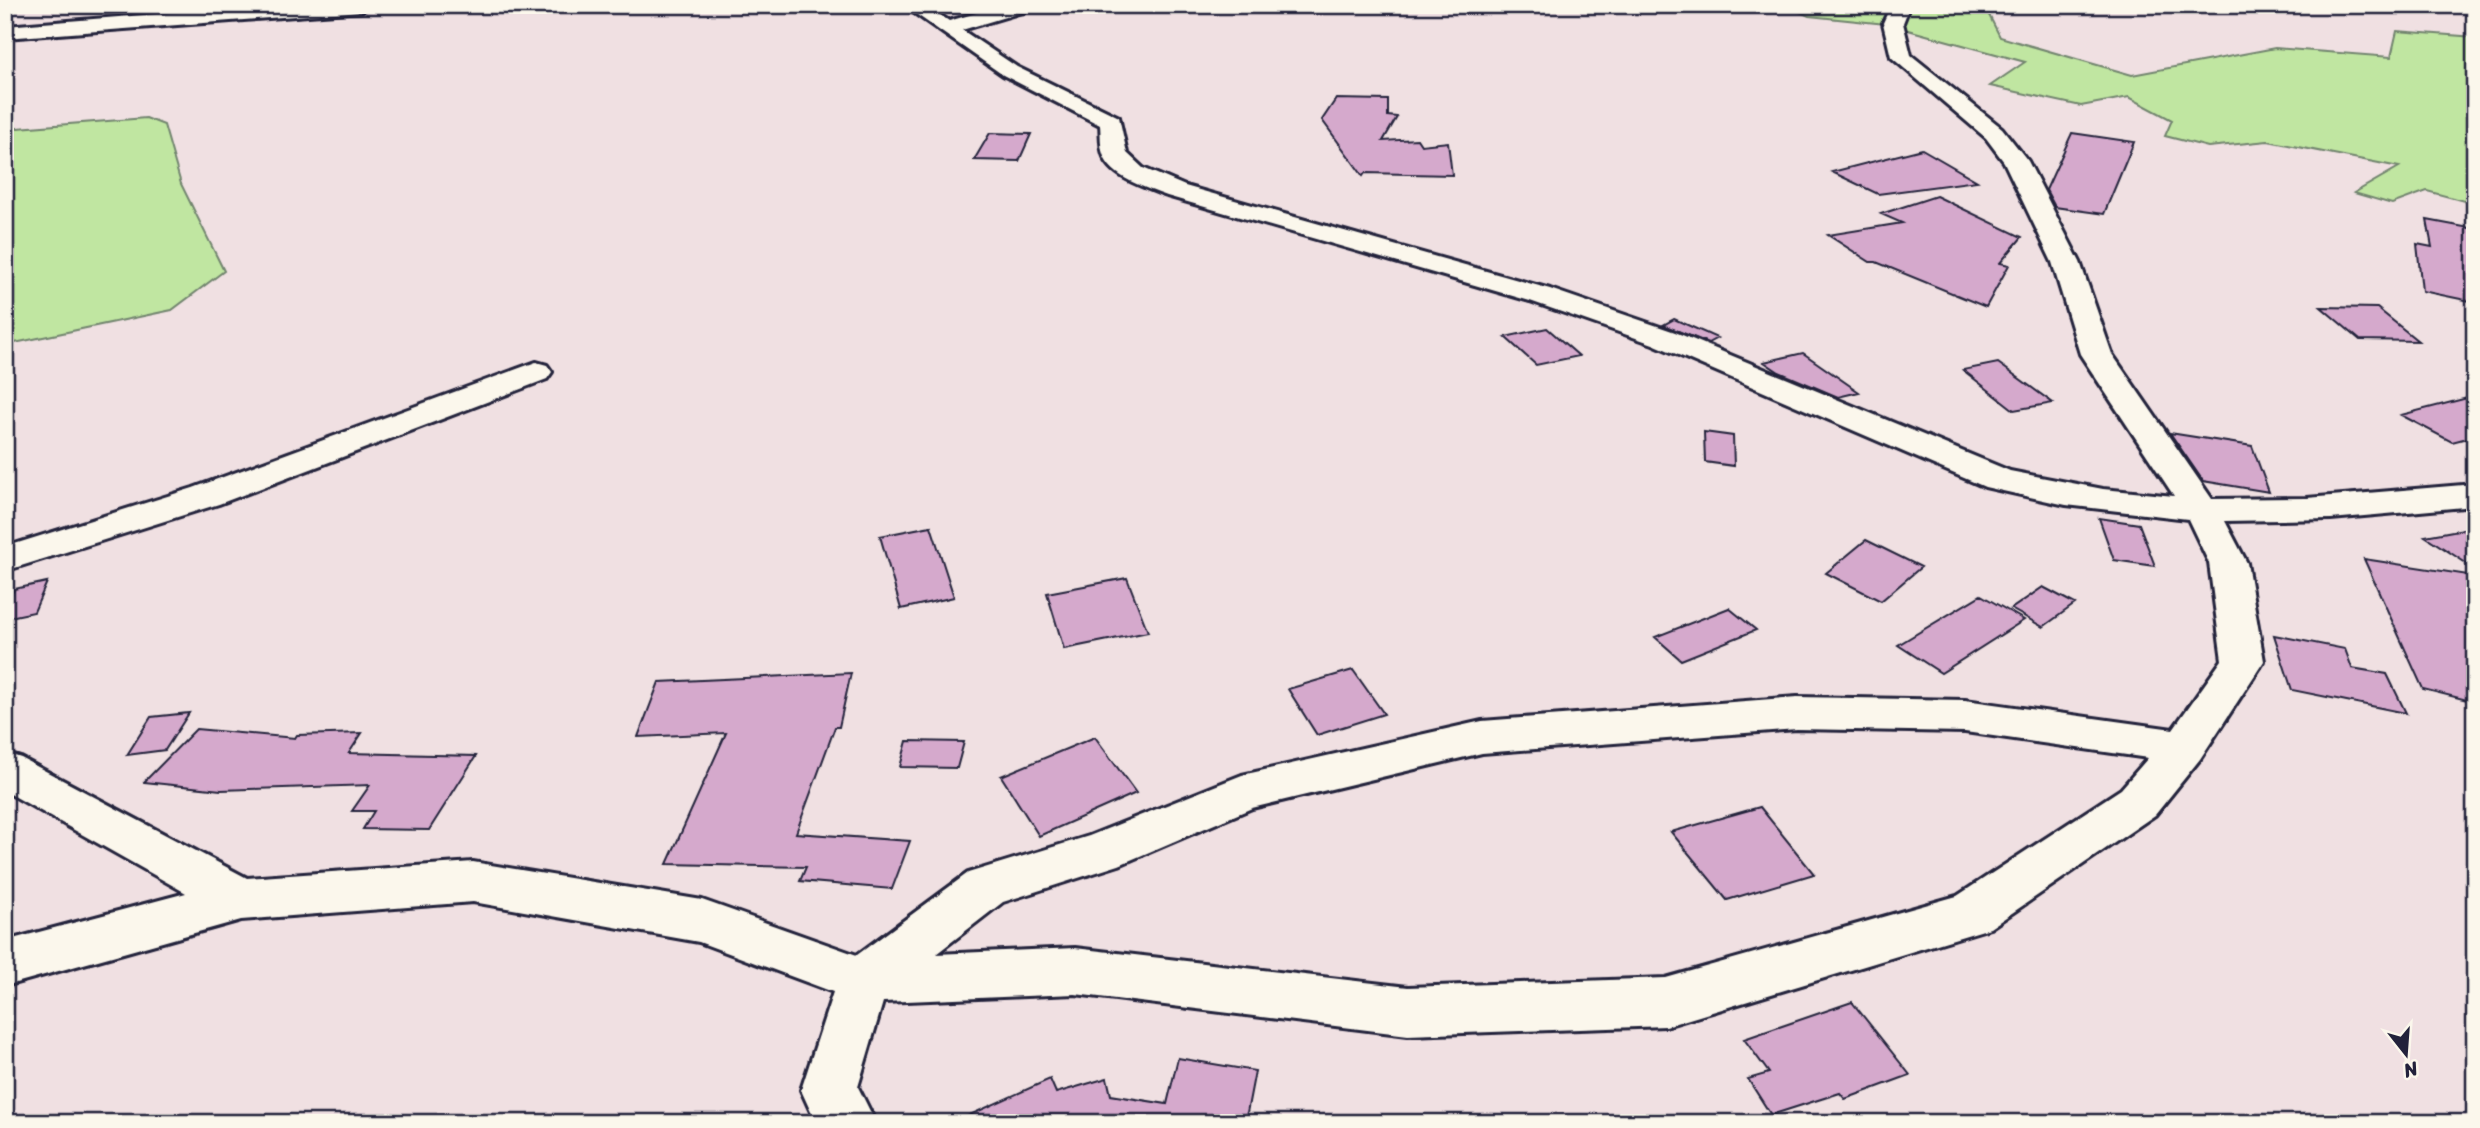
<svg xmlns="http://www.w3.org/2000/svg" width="2480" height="1128" viewBox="0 0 2480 1128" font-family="Sriracha,sans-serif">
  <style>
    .green { fill: #c0e6a1; stroke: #71846e; stroke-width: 2 }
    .building { fill: #d5a9cc; stroke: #22223b; stroke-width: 2 }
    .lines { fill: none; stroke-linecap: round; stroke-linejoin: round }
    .street-casing { stroke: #22223b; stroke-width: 6 }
    .street { fill: #fbf7ec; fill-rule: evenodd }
  </style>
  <rect width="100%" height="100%" fill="#f0e0e2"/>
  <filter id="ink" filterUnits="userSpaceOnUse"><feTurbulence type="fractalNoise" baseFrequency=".0143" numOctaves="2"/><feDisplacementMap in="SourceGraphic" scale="14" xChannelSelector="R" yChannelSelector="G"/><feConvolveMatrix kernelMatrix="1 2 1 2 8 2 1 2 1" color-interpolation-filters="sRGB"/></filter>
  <g filter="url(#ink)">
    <path class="green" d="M122 5H331L133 19Z
      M1784 5H1923L1937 8 1939 5H1984L2000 37 2132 75 2275 48 2391 57 2397 31 2475 37V204L2427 191 2392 204 2354 193 2399 167 2268 141 2208 147 2165 136 2172 120 2129 97 2081 106 1990 86 2025 62 1886 24 1809 16Z
      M146 118 164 125 181 184 224 271 172 310 5 345V129Z"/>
    <path class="building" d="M1336 99 1388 100V116L1397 117 1383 141 1417 139 1421 145 1448 142 1452 175 1365 173 1363 176 1322 120Z
      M990 133 1031 134 1019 161 974 160Z
      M2072 133 2134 142 2104 214 2055 207 2046 190Z
      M1922 149 1977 181 1878 194 1832 172Z
      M1936 196 2022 237 2000 263 2009 265 1986 307 1876 262H1870L1828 235 1902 223 1881 214Z
      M2427 220 2475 229V302L2422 291 2417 244 2432 247Z
      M2321 307 2377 308 2418 341 2360 340Z
      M1674 319 1717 338 1708 343 1663 325Z
      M1547 328 1579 356 1536 365 1505 337Z
      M1803 353 1859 392 1838 397 1779 372 1764 362Z
      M1998 363 2053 403 2014 410 1963 370Z
      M2475 396V436L2452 442 2401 415Z
      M1704 432 1733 436 1734 466 1705 462Z
      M2170 433 2252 446 2269 492 2203 481Z
      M2099 518 2139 524 2155 566 2114 560Z
      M931 526 954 597 901 609 880 536Z
      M2475 527V569L2425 536Z
      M1866 540 1921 567 1881 601 1826 573Z
      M2364 559 2475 576V702L2423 689Z
      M1127 578 1148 632 1064 649 1047 593Z
      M47 582 34 612 5 618V609L14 589Z
      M2043 587 2075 604 2043 627 2011 609Z
      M1981 595 2024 620 1941 673 1898 645Z
      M1729 608 1756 630 1681 660 1655 637Z
      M2274 635 2345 649 2352 668 2387 674 2406 713 2292 690Z
      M1353 670 1384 714 1317 735 1288 689Z
      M851 673 839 727H835L796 833 910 841 892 889 800 881 806 867 667 864 726 733 638 737 659 682Z
      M189 713 165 750 127 755 151 717Z
      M196 729 295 738 297 735 362 733 349 753 476 756 429 830 363 829 374 811H352L370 785 221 790 144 782Z
      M1095 737 1136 793 1039 836 1001 776Z
      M907 741 964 742 957 768 900 767Z
      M1760 807 1814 874 1727 900 1671 832Z
      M1852 1002 1910 1075 1845 1099 1840 1093 1771 1115 1748 1079 1769 1073 1744 1039Z
      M1178 1058 1255 1071 1245 1123H952L1050 1079 1056 1093 1107 1078 1111 1095 1167 1104Z"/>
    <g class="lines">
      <g class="street-casing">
        <path id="street" d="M269 5H371L362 11 5 38V26Z
          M903 5H925L949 21 1004 5H1034L1032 9 962 30 1017 67 1119 117 1127 153 1143 168 1185 186 1550 289 1675 332 2010 471 2103 489 2174 496 2080 354 2052 262 2004 162 1986 138 1891 57 1883 23 1891 5H1910L1903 23 1911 55 2002 128 2028 161 2080 262 2112 354 2212 499 2307 498 2475 484V506L2331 519 2225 521 2247 563 2264 661 2200 759 2155 815 1990 928 1666 1026 1408 1035 1075 994 883 1002 858 1087 876 1123H816L801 1090 833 992 699 942 473 902 241 920 5 986V941L186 893 5 791V753L21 758 247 878 473 862 702 900 857 955 968 873 1089 836 1242 775 1482 721 1797 697 1965 700 2173 729 2222 660 2209 563 2188 519 2066 505 1985 487 1653 344 1530 301 1167 196C1147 188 1110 178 1103 154 1100 145 1101 134 1100 125L1003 75ZM1797 729 1965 732 2148 758 2121 789 1957 896 1666 978 1408 987 1075 948 936 954 1003 902 1119 865 1252 808 1482 753Z
          M536 362 547 365 552 372 547 379 219 504 5 571V547L193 488Z"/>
      </g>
      <use href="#street" class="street"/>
    </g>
  </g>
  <rect width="2480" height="1128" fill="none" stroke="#fbf7ec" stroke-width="28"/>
  <rect x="14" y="14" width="2452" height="1100" fill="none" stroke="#22223b" stroke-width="2.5" filter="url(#ink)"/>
  <g transform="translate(2406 1054) rotate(163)" stroke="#fbf7ec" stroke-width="5" paint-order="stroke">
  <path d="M0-5L12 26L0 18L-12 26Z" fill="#22223b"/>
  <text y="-10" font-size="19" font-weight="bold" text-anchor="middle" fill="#22223b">N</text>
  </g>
</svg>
